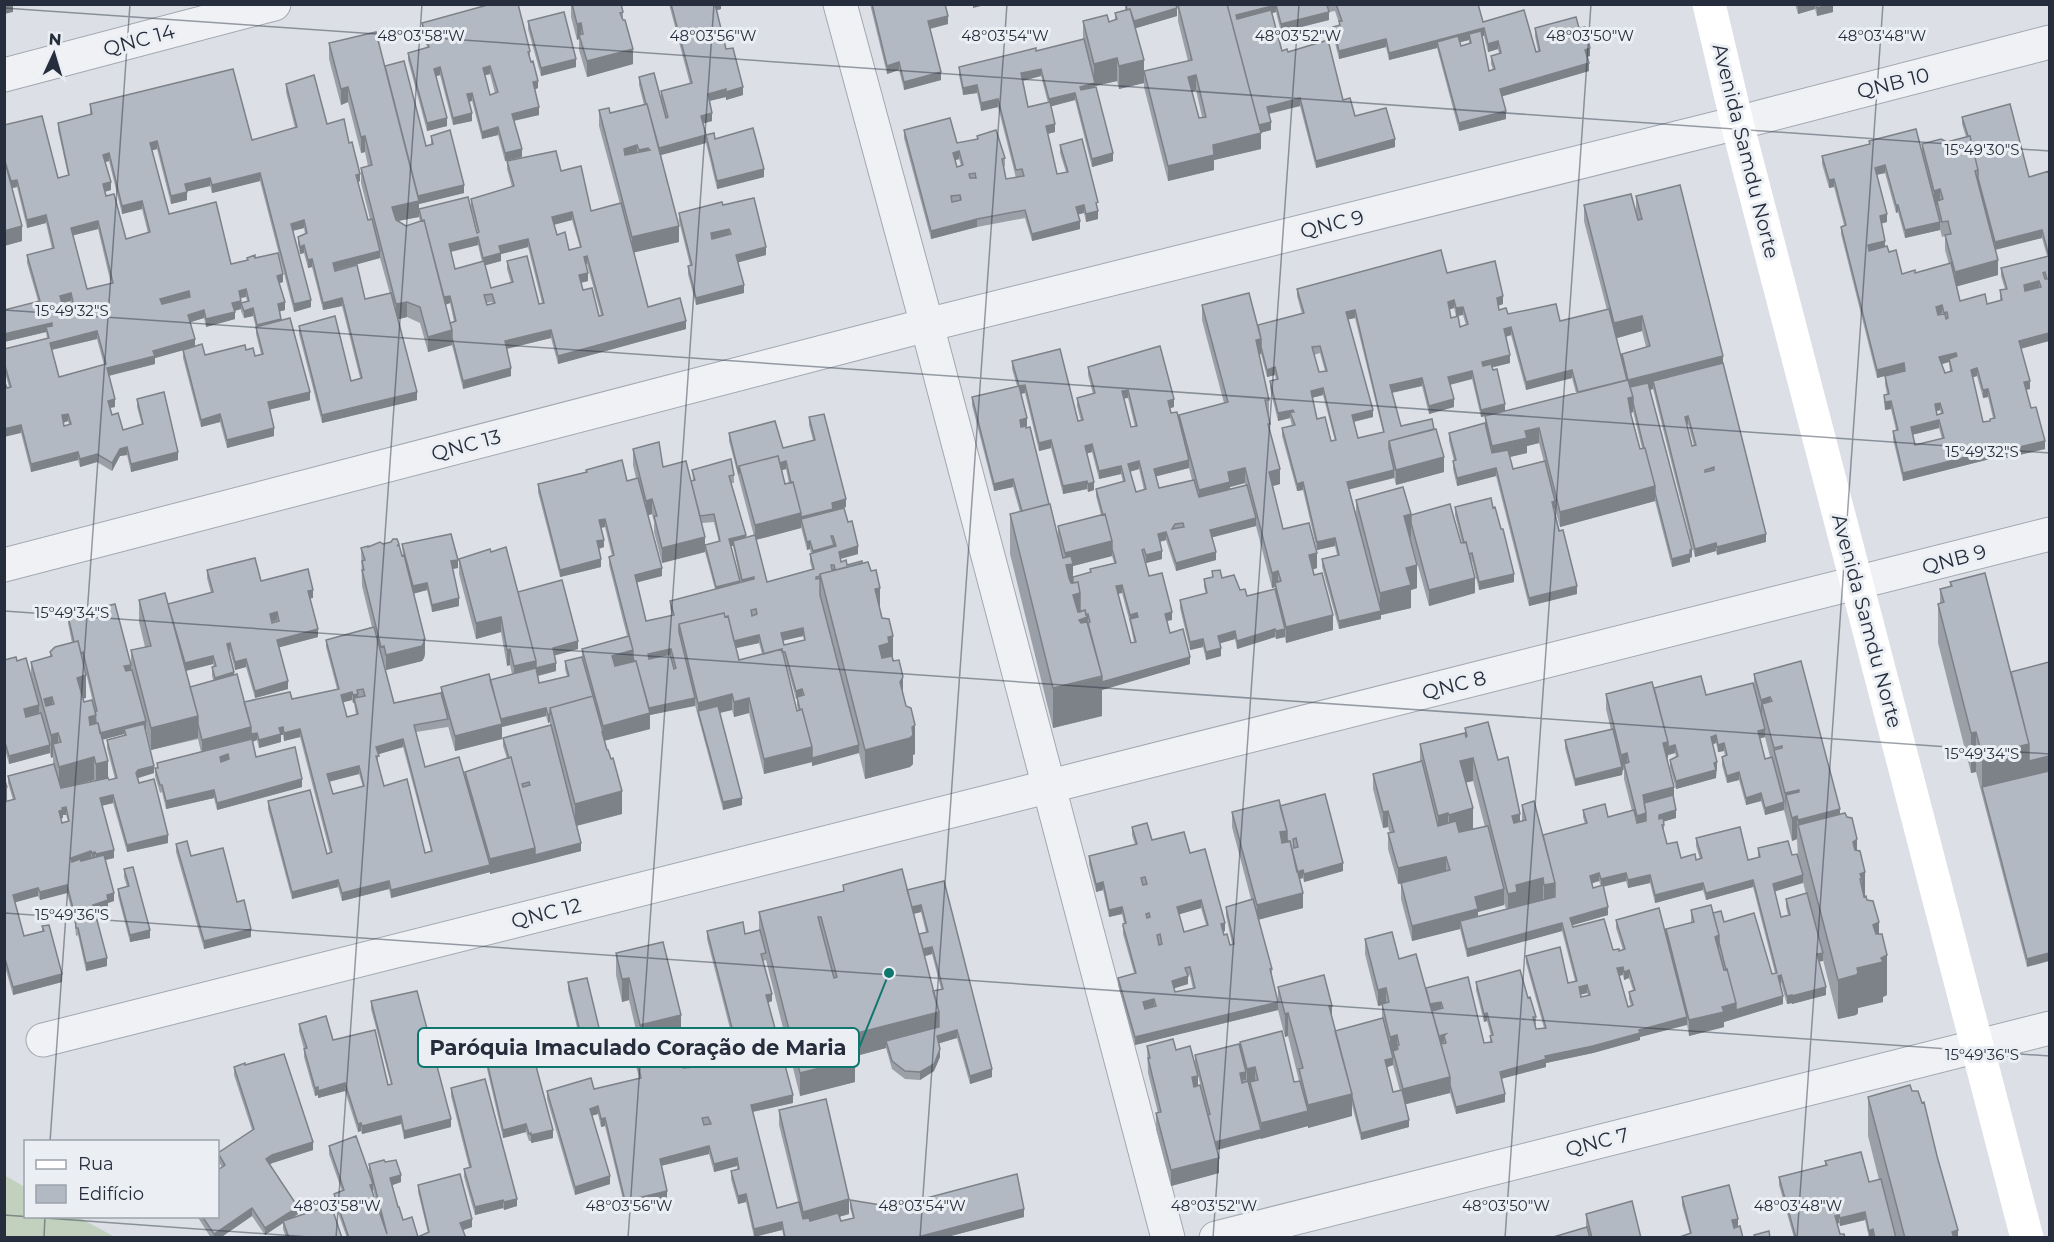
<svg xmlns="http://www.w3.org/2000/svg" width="2054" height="1242" viewBox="0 0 2054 1242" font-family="Montserrat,sans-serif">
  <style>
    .green { fill: #c2d1bd }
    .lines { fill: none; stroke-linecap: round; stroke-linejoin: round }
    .minor-casing { stroke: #a2a7b0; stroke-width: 35 }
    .tertiary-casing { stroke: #a2a7b0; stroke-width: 35 }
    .minor { stroke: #eff1f5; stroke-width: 33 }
    .tertiary { stroke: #eff1f5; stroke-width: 33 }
    .secondary { stroke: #fff; stroke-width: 33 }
    .wall { fill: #9a9fa8; fill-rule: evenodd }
    .shaded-wall { fill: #7d8288 }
    .building { fill: #b3b9c3; stroke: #7d8288; stroke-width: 1.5; fill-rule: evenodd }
    .ticks { fill: none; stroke: #262e3d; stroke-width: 1.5; stroke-opacity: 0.45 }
    .labels { text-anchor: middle; stroke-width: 6; stroke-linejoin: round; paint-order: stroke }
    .street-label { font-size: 20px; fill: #262e3d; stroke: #ebeff4 }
    .ticks-label { font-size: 15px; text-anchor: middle; fill: #262e3d; stroke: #ebeff4; stroke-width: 6; stroke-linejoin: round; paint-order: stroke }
    .leader { fill: none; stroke: #0f766e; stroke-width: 2 }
    .callout-dot { fill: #0f766e; stroke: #ebeff4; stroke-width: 2 }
    .callout { fill: #ebeff4; stroke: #0f766e; stroke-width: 2 }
    .callout-label { font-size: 21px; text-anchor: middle; font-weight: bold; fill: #262e3d }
  </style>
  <rect width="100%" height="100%" fill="#dce0e6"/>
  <path class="green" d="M4 1175 25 1187 26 1216 78 1217 115 1237H5Z"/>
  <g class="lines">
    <g class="minor-casing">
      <path id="minor" d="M4 75 274 4
        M4 565 927 325 1737 123 2050 42
        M43 1040 2050 534
        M1216 1238 2050 1028"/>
    </g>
    <g class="tertiary-casing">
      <path id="tertiary" d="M840 4 927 325 1168 1238"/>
    </g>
    <use href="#minor" class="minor"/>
    <use href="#tertiary" class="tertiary"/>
    <path class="secondary" d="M1709 4 1737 123 2027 1238"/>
  </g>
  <path class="wall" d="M571 4H621L623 12V20L633 64 587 77 579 50V39L577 40 571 17Z
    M669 4H721V9L716 10 726 49 743 95 726 100V97L710 101 712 121 702 124 706 135 715 139 764 177 717 189 706 143 661 155 679 242 634 252 648 307 686 329 558 364 551 338 507 349 511 376 463 389 452 345 428 352 420 323 407 317 398 319 417 400 322 423 299 334V326L351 381 360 378 342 306 323 310 312 267 308 268 304 253 300 254 298 244V237L305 234 304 228 293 231 311 307 294 312 260 181 212 193 210 186 187 191V200L171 204 157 149 152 150 169 214 231 264 255 258 283 282 279 283 285 310 279 311 281 320 310 400 270 409 274 436 227 448 220 422 201 427 183 358V350L155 358V364L109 376 115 407 110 408 112 415 123 430 142 425 137 407V399L178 460 131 472 127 455 120 456 112 471 97 462 80 467 78 460 31 472 21 433 7 388 9 387 4 369V349L47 338 46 332 4 342 38 301 27 263V255L52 249 46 223 27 228 17 187 12 188 22 241 4 246V125L58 178 68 175 58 130V123L90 115V104L252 140 295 128 286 92V84L327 124 349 143 360 181 358 182 368 220 370 219 361 183V168L368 166 365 152 361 153 348 102 341 105 329 59V43L385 66 426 146 431 145V136L464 193 419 204V217L398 221 406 226 420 222 419 217V209L478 233 471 207V199L512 187 507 169V161L561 171 591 211 620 204 599 126V110L610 113 644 105 639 85V77L661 100V91L690 84ZM109 161 122 214 142 209 148 233 126 239 105 192 111 190 105 162ZM572 220 580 247 569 250 557 235 554 225ZM98 229 111 284 87 289 73 235ZM478 245 482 262 455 269 451 252ZM528 247 542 303 539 304 507 261V269L511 283 491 288 485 265 501 261V254ZM380 258 390 294 365 299 335 270ZM586 264H587L601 315 599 316 583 290 581 283 588 281ZM246 297 247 301 241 303V311L244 318 253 316 256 328V334L261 354 255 356 246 350 205 355 195 346 190 322 204 318 206 327 235 319V311L241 309 240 298ZM71 301V302L62 304V303ZM492 302 493 304 487 305 486 303ZM450 303 454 322 450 323 445 305ZM97 339 104 365 59 377 52 350ZM68 421 69 425 64 426 63 423Z
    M870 4H945L948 24 930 29 941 80 904 90 899 70 887 74Z
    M1125 4H1176L1177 16 1135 28 1144 83 1119 89 1117 81 1095 86 1113 161 1092 167 1075 100 1051 106 1055 132 1048 134 1057 174 1066 172 1060 153V145L1098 210V219L1086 222 1084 213 1078 214 1080 229 1032 241 1025 218 977 227 931 239 904 138V130L957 143 977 139V136L1005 158V166H1004L1006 179 1016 178 998 107 981 111 977 93 963 95 959 75V67L1036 51 1083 40V21L1109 22 1115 20V13L1125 10ZM1041 76 1048 103 1028 107 1023 81ZM959 159 961 166 957 167 955 160Z
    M1181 4H1478L1483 22 1536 52 1538 51 1535 36V28H1579L1590 56 1587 57 1589 71 1502 96 1506 119 1459 131 1437 48 1389 60 1386 47 1339 59 1333 35V27L1339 26V23L1335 11 1329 12V20L1281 32 1276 12 1272 13 1282 51 1288 52 1343 100 1355 116 1395 147 1316 168 1300 106 1269 114 1271 130 1260 133 1261 149 1214 160V170L1168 181 1144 87V71L1188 61 1178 21V5ZM1482 36H1484L1488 52 1498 49 1499 54 1491 56V64L1493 70 1489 71ZM1469 40V44L1461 46 1460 42ZM1196 90 1202 117 1199 118 1192 92Z
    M1795 4H1833V12L1817 16 1815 9 1798 14Z
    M528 21 576 67 541 76 528 29Z
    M422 23 530 51V59L538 88 535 89 539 115 514 121 522 157 505 161 498 135 482 139 472 101 469 102 472 121 453 125 440 75 436 76 447 126 427 131 408 60V53L427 47 422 31ZM490 74 495 93 490 95 485 75Z
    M1962 117 2029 177 2049 171V341L2021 349 2030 389 2026 390 2031 408 2045 449 1998 460V457L1903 481 1893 439V431L1896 430 1891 409 1885 410 1884 403V395L1887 394 1885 384V376L1904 371 1877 378 1841 234V227L1844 225 1834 187 1829 188 1822 164V156L1869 144V141L1922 152V144L1947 142 1966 137 1962 124ZM1885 173 1896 213 1898 212 1905 238 1940 230V229L1942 237 1945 236V250L1949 264 1915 273 1902 274 1885 247 1881 223 1887 222 1877 175ZM2042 238 2047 256 2001 268V276L2005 289 2000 290V300L1987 304 1960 301 1957 286 1998 275 1995 249ZM1949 362 1950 372 1945 373 1941 364ZM1977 376 1983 398 1988 397 1993 418 1990 421 1983 422 1972 377ZM1940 410 1941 414 1937 415 1936 411ZM1939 428 1942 439 1915 445 1912 435Z
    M1636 196 1723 363 1766 542 1717 555 1716 551 1695 557 1653 389 1650 390 1692 557 1690 558V562L1672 567 1655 501 1560 527 1555 509H1554L1577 594 1529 606 1496 476 1457 486 1453 469V461H1454L1449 441V433L1485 423V416L1481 417 1472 379 1450 385 1454 407 1429 414 1422 386 1392 393 1401 426 1444 472 1396 485 1394 477 1349 489 1356 513V500L1411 515 1461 543H1462L1455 515V507L1493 508 1514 582 1479 590 1472 561H1471L1475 593 1429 606 1410 537 1417 588 1411 590V608L1381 615V619L1339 629 1322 567V559L1337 555 1335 546 1317 550 1303 490 1297 491 1282 436V428L1292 426 1290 418 1278 421 1270 388V381L1276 379 1275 375 1267 377 1261 354 1259 355 1269 400V415H1268L1270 430 1280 484 1273 486 1283 529 1317 568 1313 569 1333 630 1286 643 1285 637 1276 639 1275 637 1237 649 1235 639 1220 643 1221 656 1206 660 1203 647 1190 650 1180 608V600L1206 594 1204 587V579L1212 577V571L1247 596 1275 591V587L1272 588 1256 526 1212 537 1216 560 1176 571 1166 540 1160 542 1162 559 1146 563 1144 557 1149 576 1172 620 1167 621 1170 633 1190 664 1102 690V716L1053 728 1010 554V514L1020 512 1013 487 994 491 972 405V397L1017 386 1012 369V361L1078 421H1081L1077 406V398L1093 394 1088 375V367L1174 407 1170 408 1171 413 1179 421V415L1224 403 1202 320V305L1258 325 1302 314 1297 296V289L1447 273 1503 304 1498 306 1499 310 1508 314 1560 321 1607 310 1584 221V205L1636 211ZM1454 308 1456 316 1463 315 1466 325 1460 327 1451 318 1449 309ZM1355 318 1383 432 1358 438 1354 422 1373 417 1348 319ZM1642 331 1646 347 1622 354V361L1616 338ZM1511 335 1526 390 1572 378 1576 393 1505 411 1492 367 1510 363 1506 337ZM1320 353 1325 371 1319 372 1314 355ZM1025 393 1039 451 1051 448 1063 494 1087 489 1088 492 1094 490 1087 453 1092 452 1099 479 1121 474 1123 482 1096 489V496L1101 515 1058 526V537L1026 426H1027L1021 394ZM1323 395 1335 441H1331L1317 419 1312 398ZM1123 398H1128L1135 427H1131ZM1633 411 1642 448 1640 449 1631 413 1633 412ZM1688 424 1694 446H1692L1687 425ZM1539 443 1544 462 1513 469 1510 457 1527 453V446ZM1189 468 1192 480 1159 488 1156 476ZM1139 469 1144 490 1136 492 1130 472ZM1245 483V485L1230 489V487ZM1112 556 1114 563 1090 569V573L1073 577V566ZM1122 593 1130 623 1134 642 1131 643 1118 594Z
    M723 205 766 255 738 262 744 293 696 305 688 274V266L690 265 679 221V213Z
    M809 417 846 507 833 511 848 522 858 554 841 559V562L847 565 880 609 903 695 915 754 913 755V764L910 767 865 779 859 753 812 766V762L764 774 749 713 734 717 732 710 720 712 742 805 723 810 695 705 650 715V729L604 741 622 814 577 826 581 851 490 874V872L391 898 389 889 342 901 338 887 292 899 268 809V801L327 854 330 853 300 737 284 741 283 735H281V742L259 748 257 740 253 742 256 757 302 787 217 810 214 798 166 809 162 792 160 793 155 776V768H157V763L201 752 198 739 151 750 146 729H145L154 773 138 778 139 783 168 843 127 852 113 803 102 806 114 858 105 860 114 901 108 903V908L95 912 107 966 86 971 78 935 76 936 75 924 67 893 40 900 38 896 15 902 24 936 42 932V926L62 982 13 995 4 963V777L7 801 13 800 8 783V776L53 765V757L51 758 50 753 9 764 4 746V660L17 661 31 677V662L50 657V652L72 643 68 623V616L131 670V650L145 647 139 622V600L168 604 211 593 207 578V570L261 581 313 598H310L318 637 279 647 288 689 255 698 246 667 235 670 230 651H229L234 675 244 702 292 699 337 689 326 647V640L372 627 362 586 361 548 368 547 391 542 397 539 402 556H403L402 544 458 568 452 569 459 606 432 612 427 590 413 593 425 654 424 658 422 661 386 670 384 662H383L394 703 441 695V687L490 680 512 674 510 665 507 666 501 632 476 639 459 574V559L491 552 518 592 578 649 554 655 556 671 538 676 539 683 567 676 565 669V661L582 657V649L627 636 609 565V557L612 556 605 527 601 528 604 547 599 549 601 567 560 577 538 492V484L627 481 636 478 633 465V449L691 481H693L692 470 734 475V483H731L746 538 754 536 729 441V433L783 448 813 440 809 425ZM786 469 789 483 785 484 782 470ZM652 514 654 522V532L662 563 705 552 715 589 670 601V608L672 615 646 621 637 582 662 576 648 515ZM714 522 719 542 705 545 702 523ZM801 527 807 550 810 549 811 554H810V562L812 569 767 582 756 540 801 528ZM731 546H733L741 583H740ZM803 636 804 640 784 645 782 641ZM759 643 762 654 739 660 736 648ZM785 659 796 699 797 698V705L798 710 797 711 784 660ZM83 660 95 711 84 702 83 698H86ZM213 664 214 667H212V675L213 680 190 687 186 671ZM352 700 353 703H354L356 715 347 717 343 702ZM546 716 548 723 550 722V726L503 738V746L507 759 465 772V779L425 767 416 732 448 727V726L455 751 502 739V727ZM124 734V735L107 740V748L115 779 109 780 102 740ZM403 747 431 851 425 853 384 786 378 764V754ZM359 774 363 787 333 794 329 782ZM94 780V781L62 788ZM63 815H66L68 821 62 823 61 818H63Z
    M1950 582 2011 672 2049 662 2027 967 1976 772 1971 773 1938 643V604L1940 603V589L1950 587Z
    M1801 661 1840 814 1857 850 1865 896 1879 934 1887 995 1883 997V1002L1858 1008V1013L1856 1015 1838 1019 1823 960 1819 962 1826 995 1792 1004V1003L1787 1004 1781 983H1780L1783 1004 1724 1022V1027L1689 1036 1687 1024 1640 1037V1040L1593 1053 1546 1063V1067L1501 1079 1505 1102 1456 1114 1450 1093 1405 1104 1409 1127 1361 1140 1352 1105V1116L1308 1128V1126L1217 1150 1219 1173 1171 1186 1156 1129V1113H1158L1148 1073 1147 1046 1176 1050 1198 1086 1208 1115 1195 1063V1055L1240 1048V1042L1294 1082 1299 1081 1288 1036 1285 1037 1278 1010V987L1332 1019 1335 1031 1382 1019V1005L1378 1006 1365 954V939L1399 959 1426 988 1484 1043 1490 1042V1036H1491L1487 1021 1484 1022 1476 990V982L1528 998 1536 1017V1029L1544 1028 1526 963V956L1568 983 1575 981 1562 931 1467 957 1460 929 1412 941 1401 899V883L1413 880 1398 884 1388 849V833H1390L1388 827 1383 828 1373 789V774L1420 762V744L1465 734V728L1498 760 1520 821H1522V805L1543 835 1585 824 1583 817V810L1608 817 1632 811 1624 779V770H1622V775L1575 786 1565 748V740L1611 730 1606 709V694L1654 688 1706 695 1754 687V674ZM1765 737 1770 757 1765 759 1760 738ZM1716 743 1718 752 1724 751 1725 756 1722 757V765L1727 783 1739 780 1746 805 1761 801 1765 815 1784 810 1792 841 1797 839 1798 857 1792 855 1758 848V857L1748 860 1696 838V846L1700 859 1696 860 1681 858 1667 844 1664 833V821L1676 818 1667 758H1668V755L1675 753 1676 757 1670 760V768L1676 789 1716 778 1717 770 1713 744ZM1473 781 1485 827 1473 829 1466 782ZM1599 881 1601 886 1593 888 1592 883ZM1626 881 1628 888 1650 883 1655 903 1703 890 1706 900 1753 887 1775 973 1772 974 1724 922 1713 913 1691 910V923L1666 929V936L1616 920V928L1623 950 1619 951 1613 950 1573 927 1572 925 1608 915 1603 887ZM1803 882 1806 894 1786 899V907L1788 915 1781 917 1774 891ZM1504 903 1506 909 1478 916V912L1504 905ZM1623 975 1624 980 1629 978 1633 990 1629 992V999L1631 1006 1628 1007 1619 976ZM1587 993 1588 996 1581 997 1580 995ZM1393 1065 1400 1091 1393 1092 1387 1067Z
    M1280 806 1343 871 1304 882 1303 878 1299 879 1303 908 1258 920 1272 969V975L1278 1010 1135 1045 1118 985V978L1134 973 1123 934V924L1124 923 1122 914 1109 917 1103 890 1096 892 1089 864V856L1135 845 1132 835V827L1152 840 1190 853 1225 931 1223 932 1224 935 1230 945 1232 944 1226 915V907L1251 899 1232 827V812ZM1201 908 1206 925 1184 932 1179 914ZM1190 975 1193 989 1175 992 1174 988 1188 984V976Z
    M176 844 191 856 237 902 251 937 204 949 176 852Z
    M124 869 150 938 130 942 118 896V889L127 887 124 877Z
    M944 881 992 1077 970 1084 957 1038 938 1043 940 1057 934 1071 920 1080 905 1079 892 1069 886 1048 854 1056 855 1082 800 1096 766 960 763 961 772 1001 768 1003 793 1103 753 1112 777 1208 798 1202 779 1125V1110L849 1214 839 1217 841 1221 853 1218 850 1208V1200L893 1207 1024 1217 943 1238H784L782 1230 754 1237 746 1202 738 1204 731 1179V1171L737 1169V1166L714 1172 709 1154 661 1166 667 1198 625 1208 605 1126 601 1127 598 1114 592 1116 610 1184 575 1195 547 1099V1091L594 1089 639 1078 636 1066V1058L683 1068H693V1065L709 1063 737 1056 707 939V931L745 934 759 930V912L843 891V885L907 890ZM921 912 926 932 919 934 914 914ZM932 954 941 989 933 991 924 956Z
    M616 953 681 1037 640 1047 629 1000 622 1002 616 975Z
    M568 982 601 1044 582 1048 568 990Z
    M371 1001 451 1127 404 1139 401 1124 362 1134 361 1131 358 1132 345 1091 318 1098V1095L315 1096 304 1057V1049L299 1031V1024L333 1040 388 1085 391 1084 371 1009Z
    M487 1062 553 1138 531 1143V1141H529L526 1132 503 1138 487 1069Z
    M245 1065 313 1150 270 1164 298 1214 292 1218 342 1238H286L283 1229V1223L265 1235 252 1216 220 1238H211L197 1216H218L222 1167 218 1161V1153L252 1130 234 1075V1067Z
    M451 1088 517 1206 504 1210 503 1208 475 1215 464 1177V1169L469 1167 451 1096Z
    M1912 1091 1937 1156 1958 1238H1869L1865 1220 1840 1226 1839 1223 1837 1224 1840 1234 1845 1238H1794L1779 1185V1177L1825 1165V1161L1869 1182 1879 1180 1868 1136V1097Z
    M329 1146 369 1171V1164L385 1162 401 1182 392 1185 398 1207 403 1220 418 1237 428 1233 418 1192V1185L472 1227 463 1230 466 1238H347L334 1202V1194L342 1191 329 1154ZM373 1189 380 1213 372 1192 373 1191Z
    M1682 1197 1738 1226 1690 1234 1682 1205Z
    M1586 1214 1641 1238H1550L1586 1227Z"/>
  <path class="shaded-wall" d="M13 4V12L4 14V6Z
    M714 4H721V9L714 11Z
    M973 4H981V6L973 8Z
    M1804 4H1815V9L1798 14V6Z
    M1831 4H1833V12L1817 16V8Z
    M1276 5V12L1236 23V15Z
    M1177 8V16L1130 30V22Z
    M1329 12V20L1281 32V24Z
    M948 16V24L928 29V21Z
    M581 23V39L579 35V39L577 40V24Z
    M1484 28V36L1470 39 1469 34V40L1438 48 1437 42V48L1389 60V53Z
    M1386 39V47L1339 59V51Z
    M1498 41V49L1488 52V44Z
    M1590 48V56L1585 57V50Z
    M633 49V64L587 77V61Z
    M1117 58V81L1095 86V91L1080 95V87L1094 83V64Z
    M576 59V67L541 76V68Z
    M1144 60V83L1119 89V66Z
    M899 62V70L887 74V66Z
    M1589 63V71L1500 97V89Z
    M490 66V74L483 76V68Z
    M440 67V75L434 77V69Z
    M1041 69V76L1021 81V73Z
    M941 72V80L904 90V82Z
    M1196 75V90L1188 93V77Z
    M538 81V88L533 90V82Z
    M977 85V93L963 95V88Z
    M348 87V102L341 105V89Z
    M743 87V95L726 100V92Z
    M726 89V97L708 101V94Z
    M472 93V101L467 102V94Z
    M1075 93V100L1049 107V99Z
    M1300 98V106L1267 114V107Z
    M998 99V107L981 111V103Z
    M539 107V115L512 121V114Z
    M1506 111V119L1459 131V123Z
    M472 113V121L453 125V118Z
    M712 113V121L701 124V116Z
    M447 118V126L427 131V123Z
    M1271 122V130L1256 134V126Z
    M1055 124V132L1046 134V126Z
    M498 127V135L482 139V132Z
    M1261 133V149L1214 160V170L1168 181V166L1213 145Z
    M706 135V143L657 156V148Z
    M365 136V152L361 153V137Z
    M1395 139V147L1316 168V161Z
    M157 141V149L150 151V143Z
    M637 145V161L624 164V149Z
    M648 148V163L639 166V150Z
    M522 149V157L505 161V153Z
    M959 151V159L953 161V153Z
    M109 153V161L103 163V155Z
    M1113 153V161L1092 167V159Z
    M1885 165V173L1875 175V168Z
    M764 169V177L717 189V181Z
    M260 173V181L212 193V185Z
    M360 174V181L356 183V175Z
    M210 178V186L185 192V184Z
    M1834 179V187L1829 188V180Z
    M17 180V187L8 189V182Z
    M111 182V190L103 192V184Z
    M464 185V193L419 204V217L392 222V207L416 197Z
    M1940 189V204L1937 201V205L1934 206V191Z
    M187 192V200L171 204V196Z
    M142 201V209L122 214V206Z
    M1084 205V213L1076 215V207Z
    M1896 205H1898V212L1896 213Z
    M1098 211V219L1086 222V214Z
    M572 212V220L552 225V217Z
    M1887 214V222L1880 224V216Z
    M46 215V223L27 228V220Z
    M977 219V227L931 239V231Z
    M304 220V228L291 231V224Z
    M98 221V229L71 236V228Z
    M1080 221V229L1032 241V234Z
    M1940 222V230L1905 238V230Z
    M22 226V241L4 246V231Z
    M679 226V242L632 253V237Z
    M729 229V237L711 241V233Z
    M2042 230V238L1995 250V242Z
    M478 237V245L449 252V244Z
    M528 239V247L501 254V261L483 266V258L499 246Z
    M1885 241V248L1868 253V245Z
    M304 245V253L300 254V247Z
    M766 247V255L736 263V255Z
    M380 251V258L333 271V263Z
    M587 256V264H584V257Z
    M312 259V267L308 268V260Z
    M1998 260V275L1955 287V272Z
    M588 273V281L579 283V275Z
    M283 274V282L277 284V276Z
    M2039 281V289L2024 292V285Z
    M744 285V293L696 305V298Z
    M246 289V297L239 298V291Z
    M189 291V299L160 307V299Z
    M71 293V301L60 303V296Z
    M450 296V303L442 306V298Z
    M1503 296V304L1497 306V298Z
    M342 298V306L323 310V303Z
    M311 300V307L294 312V304Z
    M1454 300V308L1448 310V302Z
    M241 301V309L232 311V303Z
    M285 302V310L278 312V304Z
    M407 302V317L396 320V304Z
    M1942 305V313L1936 315V307Z
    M1463 307V315L1456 316V308Z
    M253 308V316L244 318V311Z
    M204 310V318L188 323V315Z
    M1355 310V318L1346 320V312Z
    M235 312V319L206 327V319Z
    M1642 316V331L1614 339V323Z
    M686 321V329L558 364V356Z
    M52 323V331L46 327V332L4 342V334Z
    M1511 327V335L1504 337V329Z
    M452 330V345L428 352V337Z
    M551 330V338L505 349V341Z
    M97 331V339L50 350V343Z
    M2049 333V341L2019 349V341Z
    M195 339V347L155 358V364L107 376V368L153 351Z
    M1261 339V354L1256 355V340Z
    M1956 353V360L1949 359V362L1939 365V357Z
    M1510 355V363L1482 370V362Z
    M1723 356V371L1653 381V389L1630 395 1628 380Z
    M1904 363V371L1877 378V370Z
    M1275 367V375L1267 377V370Z
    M511 368V376L463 389V381Z
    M1977 368V376L1971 378V370Z
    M1572 370V378L1526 390V382Z
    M1472 371V379L1448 385V377Z
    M1422 378V386L1390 393V385Z
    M2030 381V389L2024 390V382Z
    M1025 385V393L1019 394V386Z
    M1323 388V395L1311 398V391Z
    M1988 389V397L1983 398V390Z
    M1128 390V398L1122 399V391Z
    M310 392V400L268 410V402Z
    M417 392V400L322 423V415Z
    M1633 397V412L1628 414V398Z
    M115 399V407L108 408V401Z
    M1174 399V407L1168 409V401Z
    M1454 399V407L1429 414V406Z
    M1891 401V409L1885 410V402Z
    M1940 403V410L1935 412V404Z
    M1505 404V411L1481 417V410Z
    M1293 410V417L1290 412V418L1278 421V413Z
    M1373 410V417L1352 422V415Z
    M68 414V421L62 423V415Z
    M220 414V422L201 427V420Z
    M1688 416V424L1685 425V417Z
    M1027 418V426L1020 428V420Z
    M1939 420V428L1911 435V427Z
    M21 425V433L4 437V429Z
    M274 428V436L227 448V440Z
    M1539 428V443L1527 446V453L1492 461V446L1525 431Z
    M1051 440V448L1039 451V443Z
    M2045 441V449L1998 460V452Z
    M1092 444V452L1085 454V446Z
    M127 447V455L120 456 112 471V463L120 449Z
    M1998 449V457L1903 481V473Z
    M78 452V460L31 472V464Z
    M178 452V460L131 472V464Z
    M97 454V462L80 467V459Z
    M1444 457V472L1396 485V470Z
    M1189 460V468L1154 477V469Z
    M786 461V469L743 481 741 473Z
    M1139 461V469L1128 472V464Z
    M1121 466V474L1099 479V471Z
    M1245 468V483L1230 487V497L1199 505V490L1228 472Z
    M1496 468V476L1457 486V478Z
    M1280 469V484L1269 487V472Z
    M1394 470V478L1347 490V482Z
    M1013 479V487L994 491V484Z
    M1087 481V489L1063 494V486Z
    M1094 482V490L1088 492V484Z
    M1303 482V490L1297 491V484Z
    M1655 486V501L1560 527V512Z
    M652 499V514L646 516V501Z
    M846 499V507L833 510V517L801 519V528L755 540V525Z
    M1555 501V509L1552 510V502Z
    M1411 514V537L1404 539V516Z
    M1256 518V526L1210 538V530Z
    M605 519V527L599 528V520Z
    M1166 532V540L1158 542V534Z
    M1766 534V542L1717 555V547Z
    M746 535V543L733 541V546H729V539Z
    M705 537V552L662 563V548Z
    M1335 538V546L1317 550V542Z
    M604 540V547L597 549V541Z
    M810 541V549L807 550V542Z
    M1112 541V556L1073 566V595L1080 593 1088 614 1087 657 1065 568V553Z
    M1716 543V551L1695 557V549Z
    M834 545V553L813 559V551Z
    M858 546V554L839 559V552Z
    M1692 549V557L1690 558V562L1672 567V559Z
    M1162 551V559L1146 563V555Z
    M1216 552V560L1176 571V563Z
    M1317 553V568L1309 571V555Z
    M601 559V567L560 577V570Z
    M458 560V568L451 569V561Z
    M1417 565V588L1411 590V608L1381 615V619L1339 629V621L1380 611V593L1406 568Z
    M662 568V576L635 583V575Z
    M1278 571V586L1275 583V587L1272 588V573Z
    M1514 574V582L1479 590V582Z
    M754 577V585L742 587V580Z
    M1475 578V593L1429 606V590Z
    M740 581V588L716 595V587Z
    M427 583V590L413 594V586Z
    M1122 585V593L1116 594V586Z
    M1577 586V594L1529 606V598Z
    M880 588V617L875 589Z
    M313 590V598L308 599V591Z
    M459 598V606L432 612V605Z
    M277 612V620L270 622V614Z
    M1172 612V620L1165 621V614Z
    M1137 613V621L1130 619V623V615Z
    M1333 615V630L1286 643V627Z
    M501 617V632L476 639V623Z
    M803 628V636L781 641V633Z
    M318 629V637L277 648V640Z
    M1275 629V637L1237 649V641Z
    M1285 629V637L1276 639V631Z
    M1235 631V639L1218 644V636Z
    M759 635V643L732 649V641Z
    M893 636V665L879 675V646L888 637Z
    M425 639V654L424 658 422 661 386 670V655Z
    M1203 639V647L1190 650V642Z
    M578 641V649L553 656V648Z
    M230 643V651L227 652V644Z
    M1221 648V656L1206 660V652Z
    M510 649V665L507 666V650Z
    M671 649V657L648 662V654Z
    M633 650V665L612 671V656Z
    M213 656V664L185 671V663Z
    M1190 657V664L1102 690V716L1053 728V688Z
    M246 659V667L235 670V662Z
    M536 661 556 663V671L514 682V666Z
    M131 665V672L124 674V666Z
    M234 672V680L215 686V678Z
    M86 675V698L77 700V678Z
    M903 677V706L900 682Z
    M288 681V689L255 698V691Z
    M802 689V697L796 699V691Z
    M352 692V700L341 703V695Z
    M358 694V702L354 698V703H353V695Z
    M732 694V710L700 718 698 711V718V703Z
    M52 697V720L47 721 44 699Z
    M1770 697V720L1762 704V722H1761V700Z
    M695 698V706L650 715V729L603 741 602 732H603V726L647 708Z
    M749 698V713L734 717V702Z
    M39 705V713L24 717V709Z
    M546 708V716L502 727V739L455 751V736L499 720Z
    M550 714V722L548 723V715Z
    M96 715V738L89 740V717Z
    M198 716V738L151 750V728Z
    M146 721V729L126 734 124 729V734L97 741V733Z
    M915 725V754L913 755V764L910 767 865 779V750Z
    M251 727 257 733V740L202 755V740Z
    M283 727V735H281V742L259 748V740L279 728Z
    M300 729V737L284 741V733Z
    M1765 729V737L1758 739V731Z
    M1976 732V772L1971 773V733Z
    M58 733V755L53 744V757L51 758V735Z
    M1716 735V743L1711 745V737Z
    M403 739V747L376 755V747Z
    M1668 742 1675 745V753L1668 755V758L1663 759V743Z
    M1724 743V751L1718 752V745Z
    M2029 744 2049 756V778L1982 787V755Z
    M50 745V753L9 764V756Z
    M859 745V753L812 766V758Z
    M812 747V762L764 774V759Z
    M1627 753V769L1624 764 1622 775 1575 786V779L1621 768V755Z
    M228 754V762L220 764V757Z
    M94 757V780L59 789V767Z
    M1473 758V781L1460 784V761Z
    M108 761V784L96 787V764Z
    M1717 762V770H1715H1716V778L1676 789V781Z
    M154 766V773L138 778 136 773 138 770Z
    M359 766V774L327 782V774Z
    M1739 772V780L1727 783V776Z
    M302 779V787L217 810V803Z
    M7 787V802L4 803V788Z
    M1674 787V803L1644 810 1643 795Z
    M214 790V798L166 809V801Z
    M1799 790V812L1786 795 1785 816V793Z
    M622 791V814L575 826V804Z
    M1761 793V801L1746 805V798Z
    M113 795V803L100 806V798Z
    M742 798V805L723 810V802Z
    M1784 802V810L1765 815V808Z
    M66 807V815H63V818L59 819V811L62 808Z
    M1473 808V830L1449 837V815Z
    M1840 809V831L1798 825V842V820Z
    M1676 810V818L1659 823V815Z
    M1388 811V827L1383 828V812Z
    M1448 813V836L1438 838V816Z
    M1646 813V829L1637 831V816Z
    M1520 814V836L1512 839V816Z
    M1797 816V839L1792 841V818Z
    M1287 831V846L1280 848V832Z
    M168 835V843L127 852V845Z
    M1857 839V878L1853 842Z
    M581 843V851L535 863V855Z
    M535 848V863L490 874V859Z
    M114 850V858L96 862V854Z
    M91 851V859L71 865V858Z
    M95 852V860L92 861V853Z
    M1446 857V872L1398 884V868Z
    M1343 863V871L1304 882V874Z
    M490 865V872L391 898V890Z
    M1303 870V878L1296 880V872Z
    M1865 872V912L1862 913V879L1860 874Z
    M1599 873V881L1590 884V876Z
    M1626 873V881L1601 887V879Z
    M1650 875V883L1628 888V880Z
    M1803 875V883L1773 892V884Z
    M1543 878V901L1508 916V894L1516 885Z
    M338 880V887L292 899V892Z
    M1753 880V887L1706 900V893Z
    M389 881V889L342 901V893Z
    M1103 882V890L1096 892V884Z
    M1555 883V905L1544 908V885Z
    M1703 883V890L1655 903V895Z
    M67 885V893L40 900V892Z
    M38 888V896L13 903V895Z
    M1504 889V905L1478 912V924L1460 921V929L1412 941V926L1475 897Z
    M114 893V901L108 903V908L93 913V905L107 895Z
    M1303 893V908L1257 920V905Z
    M1201 900V908L1177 915V907Z
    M921 905V912L908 915V907Z
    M1122 907V914L1109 917V910Z
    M1608 907V915L1570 926V918Z
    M1879 922V962L1881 958 1887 955V995L1883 997V1002L1858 1008V1013L1856 1015 1838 1019V980L1857 968 1873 925Z
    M1225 923V931L1221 932V924Z
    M1562 923V931L1467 957V949Z
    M251 929V937L204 949V941Z
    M150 930V938L130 942V935Z
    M1719 935V951L1715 937Z
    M932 947V954L919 958V950Z
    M1823 953V961L1817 962V954Z
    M2049 953V961L2027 967V959Z
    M107 958V966L86 971V963Z
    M1623 967V975L1617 976V968Z
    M1629 970V978L1624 980V972Z
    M62 974V982L13 995V987Z
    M1781 975V983L1778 984V976Z
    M1188 976V984L1172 989V981Z
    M629 978V1000L622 1002V979Z
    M1587 985V993L1579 995V987Z
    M1826 987V995L1792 1004V996Z
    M1386 988V1004L1378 1006V990Z
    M772 994V1001L766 1003V995Z
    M1792 995V1003L1787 1004V996Z
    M1783 996V1004L1724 1022V1027L1689 1036V1020L1722 1007 1736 1003Z
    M1154 999V1006L1143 1009V1002Z
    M1278 1002V1010L1135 1045V1037Z
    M1441 1002V1010L1430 1012V1004Z
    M1329 1006H1332V1028Z
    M939 1012V1035L886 1041V1048L849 1058V1035Z
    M1288 1013V1036L1285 1037V1014Z
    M1487 1013V1021L1484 1022V1014Z
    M681 1015V1037L640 1047V1025Z
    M1687 1017V1025L1640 1037V1040L1593 1053 1546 1063V1067L1500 1079V1072L1545 1056Z
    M957 1030V1038L937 1044V1036Z
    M1446 1034 1444 1036V1042L1438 1044V1036Z
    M1397 1035V1051L1390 1052V1037Z
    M601 1036V1044L582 1048V1040Z
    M940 1049V1057L934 1071 920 1080V1072Z
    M1393 1058V1065L1385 1068V1060Z
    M855 1059V1082L800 1096V1073Z
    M1255 1067V1082L1247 1085V1069Z
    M992 1069V1077L970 1084V1076Z
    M1246 1072V1080L1240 1081V1073Z
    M1198 1076V1091L1192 1093V1077Z
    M1450 1077V1093L1403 1105V1089Z
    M345 1083V1091L318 1098V1091Z
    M318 1087V1095L315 1096V1088Z
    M1352 1094V1116L1308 1128V1105Z
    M1505 1094V1102L1456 1114V1107Z
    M793 1095V1103L751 1112V1105Z
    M598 1106V1114L590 1116V1109Z
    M1308 1111V1126L1261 1139V1123Z
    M401 1116V1124L362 1134V1126Z
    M605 1118V1126L601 1127V1119Z
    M451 1119V1127L404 1139V1131Z
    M1409 1120V1127L1361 1140V1133Z
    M361 1123V1131L358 1132V1124Z
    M526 1124V1132L503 1138V1130Z
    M553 1130V1138L531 1143V1135Z
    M1261 1130V1138L1213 1151V1143Z
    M313 1142V1150L272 1163 266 1167V1159L272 1155Z
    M709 1146V1154L660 1166V1159Z
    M737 1158V1166L714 1172V1164Z
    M1219 1158V1173L1171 1186V1170Z
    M401 1175V1182L390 1186V1178Z
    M610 1176V1184L575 1195V1187Z
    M373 1184V1191L370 1193V1185Z
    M667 1191V1198L625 1208V1201Z
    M746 1194V1202L738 1204V1196Z
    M517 1199V1206L504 1210V1202Z
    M849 1199V1214L803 1227V1212Z
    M503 1200V1208L475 1215V1207Z
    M298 1207V1214L284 1223 283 1221V1223L265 1235V1228Z
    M252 1208V1216L220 1238H214V1234Z
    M1024 1209V1217L943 1238H914Z
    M1865 1212V1220L1840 1226V1218Z
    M1839 1215V1223L1835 1224V1216Z
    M472 1219V1227L460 1231V1223Z
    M1738 1219V1226L1732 1228V1220Z
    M782 1222V1230L754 1237V1229Z
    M1873 1229V1237L1869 1238V1231Z
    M1958 1230V1238H1952V1232Z"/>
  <path class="building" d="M491 4H518L530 51 528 52 531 62 533 61 538 81 533 82 539 107 512 114 522 149 505 153 498 127 482 132 472 93 467 94 472 113 453 118 440 67 434 69 447 118 427 123 408 53 429 47 422 23ZM490 66 498 92 490 95 483 68Z
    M572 4H621L623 12 620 13 623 20H625L633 49 587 61 579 35 583 34 581 23 577 24Z
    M671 4H715L726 49 733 48 743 87 726 92V89L708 94 712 113 701 116 706 135 714 133 715 139 753 128 764 169 717 181 706 135 659 148 647 104H646L639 77 654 73 666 118 668 117 661 91 692 83Z
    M872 4H945L948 16 928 21 941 72 904 82 899 62 887 66Z
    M1126 4H1176L1177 8 1134 21 1130 9 1127 10Z
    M1181 4H1227L1261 133 1213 145 1214 155 1168 166 1144 71 1192 60 1178 5ZM1196 75 1206 117 1199 118 1188 77Z
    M1227 4H1329L1327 5 1329 12 1281 24 1276 5 1236 15 1237 19 1271 10 1282 51 1287 49 1288 52 1328 40 1343 100 1350 98 1355 116 1386 108 1395 139 1316 161 1300 98 1267 107 1271 122 1259 125Z
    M1336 4H1478L1483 22 1524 10 1536 52 1540 51 1535 28 1576 17 1579 28 1585 27 1590 48 1585 50 1589 63 1500 89 1506 111 1459 123 1437 42 1458 36 1461 46 1471 43 1469 34 1481 31 1489 71 1495 69 1491 56 1501 53 1498 41 1488 44 1484 28 1389 53 1386 39 1339 51 1333 27 1340 25 1339 21H1342Z
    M1816 4H1831L1817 8Z
    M1130 9 1144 60 1119 66 1117 58 1094 64 1083 21 1107 15 1109 22 1117 19 1115 13Z
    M564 12 576 59 541 68 528 21Z
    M376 32 419 201 392 207 396 220 406 226 424 220 452 330 428 337 420 307 407 302 396 304 361 168 372 165 365 136 361 137 348 87 341 89 329 43Z
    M1084 39 1095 83 1080 87 1081 90 1096 87 1113 153 1092 159 1075 93 1049 99 1041 69 1021 73 1028 107 1050 102 1055 124 1046 126 1057 174 1068 172 1060 145 1082 139 1098 202 1096 203 1098 211 1086 214 1084 205 1076 207 1080 221 1032 234 1025 210 977 219 931 231 904 130 950 118 957 143 978 139 977 136 996 130 1005 158 1002 159 1006 179 1024 176 1022 169 1016 170 998 99 981 103 977 85 963 88 959 67 1036 48V51ZM959 151 963 165 957 167 953 153ZM975 173 976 178H970L969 174ZM960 195 961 200 952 202 951 196Z
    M404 61 426 146 433 144 431 136 450 130 464 185 418 196 385 66Z
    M233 69 252 140 297 127 286 84 314 75 327 124 344 119 349 143 352 142 360 174 356 175 368 220 372 219 380 251 333 263 335 271 357 265 365 299 391 293 417 392 322 415 299 326 335 316 351 381 362 378 342 298 323 303 312 259 308 260 304 245 300 247 298 237 307 233 304 220 291 224 311 300 294 304 260 173 212 185 210 178 185 184 187 192 171 196 157 141 150 143 169 214 216 202 231 264 248 260 247 258 255 255V258L278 253 283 274 277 276 285 302 278 304 281 319 257 325 253 308 244 311 241 303 249 301 246 289 239 291 241 301 232 303 235 312 206 319 204 310 188 315 195 339 153 351 155 356 107 368 115 399 108 401 112 415 118 413 123 430 143 424 137 399 164 392 178 452 131 464 127 447 120 449 112 463 97 454 80 459 78 452 31 464 21 425 4 429V380L7 388 11 387 4 362V349L49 338 46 327 52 326V323L4 334V310L40 301 27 255 54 248 46 215 27 220 17 180 11 181 4 158V125L42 116 58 178 69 175 58 123 92 114 90 104ZM109 153 122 206 142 201 150 232 126 239 114 194 106 196 103 184 111 182 103 155ZM98 221 113 283 87 289 71 228ZM189 291 190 297 162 304 160 299ZM71 293 73 302 62 304 60 296ZM97 331 106 364 59 377 50 343ZM68 414 71 424 64 426 62 415Z
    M647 104 679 226 632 237 599 110 609 108 610 113ZM637 145 639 150 648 148 650 150 625 155 624 149Z
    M2010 104 2029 177 2049 171V333L2019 341 2030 381 2024 382 2031 408 2036 407 2045 441 1998 452V449L1903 473 1893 431 1898 430 1891 401 1885 402 1884 395 1889 394 1885 376 1905 371 1904 363 1877 370 1841 227 1846 225 1834 179 1829 180 1822 156 1870 144 1869 141 1916 129 1940 222 1905 230 1898 205H1896L1885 165 1875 168 1887 214 1880 216 1885 241 1868 245 1869 251 1887 246 1889 252 1896 250 1902 274 1915 270V273L1951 263 1960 301 1985 294 1987 304 2002 300 2000 290 2007 289 2001 268 2049 256 2042 230 1995 242 1978 178V170L1970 136H1968L1962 117ZM2045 272 2047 279H2045L2043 273ZM2039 281 2041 287 2025 291 2024 285ZM1942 305 1944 313 1947 312 1948 318 1946 319 1945 314 1938 315 1936 307ZM1956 353 1957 356 1949 359 1952 371 1945 373 1939 357ZM1977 368 1983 390 1988 389 1995 418 1990 419V421L1983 422 1971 370ZM1940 403 1943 413 1937 415 1935 404ZM1939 420 1944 438 1915 445 1911 427Z
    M1970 136 1978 170 1975 171 1998 260 1955 272 1945 235 1951 234 1948 221 1942 222 1937 201 1943 199 1940 189 1934 191 1922 144 1941 139 1947 142Z
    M556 151 561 171 581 166 591 211 621 203 648 307 680 298 686 321 558 356 551 330 505 341 511 368 463 381 452 338V330L450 323 456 321 450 296 444 297 424 220 422 221 419 209 468 197 477 233 479 232 471 199 514 186 507 161ZM572 212 581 247 569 250 565 232 557 235 552 217ZM478 237 483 258 501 253 499 246 528 239 544 303 539 304 527 256 507 261 513 282 491 288 484 261 455 269 449 244ZM587 256 603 315 599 316 592 288 583 290 579 275 588 273 584 257ZM492 294 495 303 487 305 484 295Z
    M4 158 22 226 4 231Z
    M1680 185 1723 356 1628 380 1633 397 1628 398 1631 415 1640 449 1645 448 1655 486 1560 512 1539 428 1525 431 1527 438 1492 446 1485 416 1628 380 1622 354 1650 346 1642 316 1614 323 1584 205 1631 194 1638 220 1642 219 1636 196Z
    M754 198 766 247 736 255 744 285 696 298 688 266 692 265 679 213 722 202 723 205ZM729 229 731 234 712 239 711 233Z
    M1441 250 1447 273 1495 261 1503 296 1497 298 1499 310 1506 308 1508 314 1556 304 1560 321 1609 309 1627 380 1578 392 1572 370 1526 382 1511 327 1504 329 1510 355 1482 362 1483 366 1491 364 1493 370 1497 369 1505 404 1481 410 1472 371 1448 377 1454 399 1429 406 1422 378 1390 385 1401 426 1432 419 1434 429 1389 441V448L1394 470 1347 482 1381 611 1339 621 1322 559 1339 555 1335 538 1317 542 1303 482 1297 484 1282 428 1295 425 1290 412H1294L1293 410 1278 413 1270 381 1278 379 1275 367 1267 370 1261 347V339L1258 325 1304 313 1297 289ZM1454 300 1456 308 1463 307 1468 324 1460 327 1458 316 1451 318 1448 302ZM1355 310 1384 432 1358 438 1352 415 1373 410 1346 312ZM1320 346 1327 371 1319 372 1312 347ZM1323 388 1336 440 1331 441 1325 417 1317 419 1311 391Z
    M1249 293 1261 339 1256 340 1269 400H1265L1270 424H1268L1280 469 1269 472 1283 529 1309 523 1317 553 1309 555 1314 575 1322 573 1333 615 1286 627 1275 583 1281 581 1278 571 1272 573 1245 468 1228 472 1230 482 1199 490 1179 415 1228 402 1202 305Z
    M290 318 310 392 268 402 274 428 227 440 220 414 201 420 183 350 202 344 205 355 245 345 246 350 253 348 255 356 263 354 256 327Z
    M1160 346 1174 399 1168 401 1171 413 1177 412 1189 460 1154 469 1159 488 1194 480 1199 497 1247 485 1256 518 1210 530 1216 552 1176 563 1166 532 1158 534 1162 551 1146 555 1144 549 1142 550 1149 576 1162 573 1172 612 1165 614 1170 633 1183 629 1190 657 1102 682V676L1088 623 1090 622 1088 614 1086 615 1085 610 1080 612V593L1078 582 1073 583V577L1091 572 1090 569 1116 563 1112 549V541L1105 514 1103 515 1096 489 1125 481 1121 466 1099 471 1092 444 1085 446 1094 482 1088 484 1087 481 1063 486 1051 440 1039 443 1025 385 1019 386 1012 361 1060 349 1078 421 1083 420 1077 398 1095 393 1088 367ZM1128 390 1137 426 1131 427 1122 391ZM1139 461 1146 489 1136 492 1128 464ZM1183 523 1184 527 1172 529 1175 524ZM1122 585 1130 615 1137 613 1138 617 1130 619 1136 642 1131 643 1116 586Z
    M1723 363 1766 534 1717 547 1716 543 1695 549 1653 381ZM1688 416 1696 445 1692 446 1685 417ZM1714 467V470L1705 472V470Z
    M1648 383 1692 549 1690 550V554L1672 559 1655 493V486L1645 448H1644L1633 403V397L1630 387Z
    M1019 386 1027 418 1020 420 1021 427 1026 426V428L1030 427 1049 504 1022 511 1013 479 994 484 972 397Z
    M824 414 846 499 832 503 833 509 801 517V513L793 482 791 483 786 461 780 463 778 456 739 466V474L729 433 775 421 783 448 815 440 809 417Z
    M1485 423 1492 453 1508 450 1513 469 1545 461 1555 501 1552 502 1559 531 1563 530 1577 586 1529 598 1496 468 1457 478 1453 461 1456 460 1449 433Z
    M1436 429 1444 457 1396 470 1389 441Z
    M659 442 663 467 686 461 705 537 662 548 654 516H657L652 499 646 501 633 449Z
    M778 456 785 484 793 482 801 513 755 525 739 466Z
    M731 459 734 475 729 476 746 535 729 539 740 581 716 587 705 545 720 541 714 514 700 516 691 481 695 480 692 470Z
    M622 460 627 481 638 478 662 568 635 575 646 621 674 615 670 601 754 579V577L742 580 733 541 755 535 767 582 814 569 810 554 836 546 833 536H831L834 545 813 551 810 541 807 542 801 519 844 508 848 522 852 521 858 546 839 552 841 562 846 560 847 565 862 561V563L820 574V576L816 577V579L820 578V595L859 745 812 758V747L802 709 800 710 797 697 804 695 802 689 796 691 785 652H782V649L764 654 759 635 734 641 728 616 725 617 724 613 679 624V632L695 698 649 708 636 661H634L633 657V650L609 557 614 555 605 519 599 520 604 540 597 541 601 559 560 570 538 484 587 472 586 470ZM831 565H834L835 569 832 570ZM756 609 757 614 752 616 751 610ZM803 628 805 640 784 645 781 633ZM671 649 676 668 674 669 670 654 649 659 648 654Z
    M1403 487 1411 514 1404 516 1417 565 1406 568 1411 585 1380 593 1356 500Z
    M1491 498 1493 508 1495 507 1501 529H1503L1514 574 1479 582 1472 553 1469 554 1466 542 1464 543 1455 507Z
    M1050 504 1063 558 1071 556 1073 564 1066 565 1069 578 1071 583 1078 582 1080 593 1073 595 1078 612 1085 610 1087 617 1079 620 1081 623 1087 622 1102 676 1053 688 1010 514Z
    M1450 504 1461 543 1466 542 1475 578 1429 590 1411 523V515Z
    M1105 514 1112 541 1065 553 1058 526Z
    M451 534 458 560 451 561 459 598 432 605 427 583 413 586 402 544Z
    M393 539H397L399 544 397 546 399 545 402 556 404 555 425 639H424V642L422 646 386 655 384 646 381 647 362 570H364L362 561 365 560 361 548 368 546V547L380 542 383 544 391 542Z
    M506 547 536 661 514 666 510 649 507 650 501 617 476 623 459 559 490 549 491 552Z
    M255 558 261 581 308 569 313 590 308 591 318 629 277 640 288 681 255 691 246 659 235 662 230 643 227 644 234 672 215 678 212 667 216 666 213 656 185 663 168 604 213 592 207 570ZM277 612 279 621 272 623 270 614Z
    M868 562 871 571 876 570 880 588 875 589 882 618 889 619 893 636 888 637 889 643 879 646 882 658 892 656 893 661 899 660 903 677 900 682 906 706 911 708 915 725 912 727 913 735 910 738 865 750 820 574Z
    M1220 570 1222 578 1234 575 1240 590 1245 589 1247 596 1275 589 1285 629 1276 631 1275 629 1237 641 1235 631 1218 636 1221 648 1206 652 1203 639 1190 642 1180 600 1207 593 1204 579 1213 577 1212 571Z
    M1985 573 2029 744 1982 755 1976 732 1971 733 1938 604 1944 602 1940 589 1952 586 1950 582Z
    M562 580 578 641 553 648 556 663 536 668V661L518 592Z
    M165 593 198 716 151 728 131 650 151 646 139 600Z
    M115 604 131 665 124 666 126 671 132 670 146 721 100 733 98 723H96L95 711H97L83 652 81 653 78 641 74 642 68 616Z
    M724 613 725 617 728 616 739 660 782 649 797 711 802 709 812 747 764 759 749 698 734 702 732 694 698 703 679 624Z
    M374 627 394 703 441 693 448 719 414 725 425 767 459 757 490 865 391 890 389 881 342 893 338 880 292 892 268 801 310 790 327 854 332 852 300 729 284 733 283 727 279 728 281 734 259 740 257 733 251 734V727L244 702 290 692 292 699 339 689 326 640ZM363 689 365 696 354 698 358 714 347 717 341 695 352 692 353 695 358 694 357 690ZM403 739 432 851 425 853 407 779 384 786 376 756H379L376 747ZM359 766 364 786 333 794 327 774Z
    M629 636 633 650 612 656 615 666 636 661 650 713 603 726 582 649Z
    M78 641 86 675 77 678 84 702 92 700 96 715 89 717 90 725 98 723 108 761 96 764 94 757 59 767 53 744 61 742 58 733 51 735 31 662 52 656 50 652 55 647ZM52 697 54 704 46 706 44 699Z
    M16 657 17 661 26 658 39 705 24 709 26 717 41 713 50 745 9 756 4 739V660Z
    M582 657 593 696 550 708V714L548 715 546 708 501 719 490 680 536 668 539 683 569 676 565 661Z
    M1801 661 1840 809 1798 820 1797 816 1792 818 1786 795 1799 792V790L1785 793 1774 750 1782 748V746L1774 748 1762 704 1772 701 1770 697 1761 700 1754 674Z
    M2049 662V756L2029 761V744L2011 672Z
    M237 674 251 727 202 740 198 724V716L190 687Z
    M489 674 502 724 455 736 441 687Z
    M1701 676 1706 695 1753 683 1765 729 1758 731 1765 759 1772 757 1784 802 1765 808 1761 793 1746 798 1739 772 1727 776 1722 757 1727 755 1724 743 1718 745 1716 735 1711 737 1717 762 1714 763 1716 770 1676 781 1670 760 1678 756 1675 745 1668 747V742L1654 688Z
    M1652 682 1668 742 1663 743 1674 787 1643 795 1646 813 1637 816 1624 764 1629 762 1627 753 1621 755 1606 694Z
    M593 696 603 732H602L607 750H608L611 759 613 758 622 791 575 804 550 708Z
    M718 706 742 798 723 802 698 711Z
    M1488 722 1498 760 1508 757 1520 814 1512 816 1514 823 1526 820 1522 805 1534 801 1555 883 1544 885 1543 878 1516 885 1517 892 1508 894 1473 758 1460 761 1473 808 1449 815 1448 813 1438 816 1420 744 1465 733 1466 737 1467 736 1465 728Z
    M144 724 154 766 138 770 136 773 139 783 154 779 168 835 127 845 113 795 100 798 114 850 96 854 95 852 92 853 91 851 71 858 72 862 80 859 81 861 104 855 114 893 107 895 108 900 93 905 107 958 86 963 78 928H76L75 916 67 885 40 892 38 888 13 895 24 936 44 931 42 926 49 925 62 974 13 987 4 955V802L15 799 8 776 54 764 61 788 108 778 109 780 117 778 107 740 126 735 124 729ZM66 807 69 821 62 823 59 811 63 810 62 808Z
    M551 725 581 843 535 855V848L511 757 509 758 503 738ZM529 782 530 785 523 787 522 784Z
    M1613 729 1622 767 1575 779 1565 740Z
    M252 739 256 757 295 747 302 779 217 803 214 790 166 801 162 785H160L155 768H158L157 763ZM228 754 229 759 221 762 220 757Z
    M511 757 535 848 490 859 465 772Z
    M1422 761 1438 826 1456 821 1459 832 1488 826 1504 889 1475 897 1478 909 1412 926 1401 883 1450 870 1446 857 1398 868 1388 833 1394 832 1388 811 1383 812 1373 774Z
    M2049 771V953L2027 959 1982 787Z
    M4 777 7 787 4 788Z
    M1325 794 1343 863 1304 874 1303 870 1297 872 1290 841 1288 842 1287 839V831L1280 806ZM1296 838 1298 847 1294 848 1293 839Z
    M1673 795 1676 810 1659 815V819L1663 818 1664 825H1662L1667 844 1677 842 1681 858 1695 854 1696 860 1702 858 1696 838 1740 827 1748 860 1760 857 1758 848 1788 841 1792 855 1797 854 1803 875 1773 884 1781 917 1790 915 1786 899 1807 893 1823 953 1817 954 1826 987 1792 996V995L1787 996 1781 975 1778 976 1783 996 1736 1010V1003L1727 969 1726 970 1719 942V935L1713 913 1721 911 1724 922 1754 913 1772 974 1777 973 1753 880 1706 893 1703 883 1655 895 1650 875 1628 880 1626 873 1601 879 1599 873 1590 876 1593 888 1603 885 1608 907 1570 918 1573 927 1604 919 1613 950 1619 949V951L1625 949 1616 920 1659 908 1687 1017 1639 1030 1640 1033 1593 1046 1545 1056 1546 1059 1500 1072 1505 1094 1456 1107 1450 1085V1077L1441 1044 1446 1043 1444 1036 1446 1034 1439 1036 1432 1011 1443 1008 1441 1002 1430 1004 1426 988 1468 977 1484 1043 1492 1042 1490 1036 1493 1035 1487 1013 1484 1014 1476 982 1520 970 1528 998 1530 997 1536 1017H1533L1536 1029 1546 1028 1526 956 1560 947 1568 983 1577 981 1562 923 1467 949 1460 921 1555 897V883L1543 835 1587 823 1583 810 1605 804 1608 817 1634 810 1637 823 1646 821V813L1644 803ZM1623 967 1624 972 1629 970 1635 990 1629 992 1633 1005 1628 1007 1617 968ZM1587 985 1590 995 1581 997 1579 987Z
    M1279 800 1287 831 1280 832 1282 843 1290 841 1303 893 1257 905 1232 812Z
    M1845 813 1847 817 1852 818 1857 839 1853 842 1855 850 1860 851 1865 872 1860 874 1862 879H1860L1864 897 1866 896 1867 900 1873 901 1879 922 1873 925 1876 934H1882L1887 955 1881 958 1883 962 1857 968 1858 973 1856 975 1838 980 1798 825Z
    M1147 823 1152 840 1184 832 1190 853 1205 849 1225 923 1221 924 1224 935 1227 934 1230 945 1234 944 1226 907 1253 899 1272 969H1270L1278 1002 1135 1037 1118 978 1136 973 1123 926V924L1126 923 1122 907 1109 910 1103 882 1096 884 1089 856 1137 844 1132 827ZM1145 877 1147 884 1143 885 1141 878ZM1201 900 1208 925 1184 932 1177 907ZM1149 913 1150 917 1147 918 1146 914ZM1160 934 1162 944 1159 945 1157 935ZM1190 967 1195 988 1175 992 1172 981 1188 976 1185 968ZM1154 999 1156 1006 1145 1009 1143 1002Z
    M187 841 191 856 223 848 237 902 244 900 251 929 204 941 176 844Z
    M133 867 150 930 130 935 118 889 129 886 124 869Z
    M902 869 939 1012 849 1035 855 1059 800 1073 759 912 844 891 843 885ZM818 917H821L837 977 834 978Z
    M944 881 992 1069 970 1076 957 1030 937 1036 940 1049 934 1064 920 1072 905 1071 892 1061 886 1041 939 1027V1012L933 991 943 989 932 947 923 949 919 934 928 932 921 905 912 907 907 890Z
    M1711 905 1719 935 1715 937 1724 970 1727 969 1736 1003 1722 1007 1724 1012 1689 1020 1666 929 1694 922 1691 910Z
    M743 922 745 934 760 930 766 953 761 954 772 994 766 995 793 1095 751 1105 777 1208 799 1202 803 1219 809 1218 810 1221 838 1213 841 1221 854 1218 850 1200 893 1207 1017 1174 1024 1209 914 1238H785L782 1222 754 1229 746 1194 738 1196 731 1171 739 1169 737 1158 714 1164 709 1146 660 1159 667 1191 625 1201 605 1118 601 1119 598 1106 590 1109 610 1176 575 1187 547 1091 591 1078 594 1089 641 1078 636 1058 678 1046 683 1068 694 1067 693 1065 708 1061 709 1063 739 1055 707 931ZM708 1117 711 1124 704 1125 702 1118Z
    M1392 932 1399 959 1416 954 1450 1077 1403 1089 1393 1051 1398 1049 1397 1045H1399L1397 1035 1390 1037 1382 1004 1389 1002 1386 988 1378 990 1365 939Z
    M663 942 681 1015 640 1025 629 978 622 979 616 953Z
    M1324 975 1332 1006H1329L1352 1094 1308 1105 1299 1069 1303 1068 1288 1013 1285 1014 1278 987Z
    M587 978 601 1036 582 1040 568 982Z
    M417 991 451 1119 404 1131 401 1116 362 1126 361 1123 358 1124 345 1083 318 1091V1087L315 1088 304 1049 307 1048 299 1024 326 1016 333 1040 375 1030 388 1085 392 1084 371 1001Z
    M1383 1018 1393 1058 1385 1060 1393 1092 1402 1090 1409 1120 1361 1133 1352 1097V1094L1335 1031Z
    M1282 1031 1294 1082 1300 1081 1308 1111 1261 1123 1250 1082 1258 1080 1255 1067 1247 1069 1240 1042Z
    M1173 1039 1176 1050 1190 1046 1198 1076 1192 1077 1194 1087 1200 1085 1219 1158 1171 1170 1156 1113 1161 1112 1148 1058H1150L1147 1046Z
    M1239 1044 1246 1072 1240 1073 1242 1083 1248 1081 1261 1130 1215 1142 1208 1115 1210 1114 1195 1055Z
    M532 1051 553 1130 531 1135V1133L529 1134 526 1124 503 1130 487 1062Z
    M284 1054 313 1142 272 1155 266 1159 298 1207 265 1228 252 1208 214 1234 202 1216H218V1170L225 1165 218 1153 254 1129 234 1067 245 1063V1065Z
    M485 1079 517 1199 504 1202 503 1200 475 1207 464 1169 471 1167 451 1088Z
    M1910 1085 1912 1091H1918L1922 1103 1924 1102 1937 1156 1958 1230 1952 1232 1954 1238H1905L1868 1097Z
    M826 1099 849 1199 803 1212 779 1110Z
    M356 1136 373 1184 370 1185 387 1234 369 1164 384 1160 385 1162 396 1160 401 1175 390 1178 398 1207H399L403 1220 412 1217 418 1237 429 1232 418 1185 460 1174 472 1219 460 1223 466 1238H349L334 1194 344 1190 329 1146Z
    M1861 1152 1869 1182 1881 1179 1896 1238H1875L1873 1229 1869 1231 1865 1212 1840 1218 1839 1215 1835 1216 1840 1234H1844L1845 1238H1796L1779 1177 1827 1165 1825 1161Z
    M1729 1185 1738 1219 1732 1220 1734 1228 1740 1226 1743 1238H1677L1691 1233 1682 1197Z
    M1632 1201 1641 1238H1592L1586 1214Z
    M331 1205 342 1238H289L283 1221Z
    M1587 1227 1590 1238H1550Z
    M1769 1231 1770 1238H1755L1754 1235Z"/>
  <path class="ticks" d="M4 8 2050 151M4 310 2050 453M4 611 2050 754M4 913 2050 1056M50 1142 130 4M4 1215 323 1238M44 1238 45 1216M336 1238 422 4M628 1238 714 4M920 1238 1007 4M1213 1238 1299 4M1505 1238 1591 4M1797 1238 1883 4"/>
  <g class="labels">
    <g class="street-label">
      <text transform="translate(139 40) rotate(-15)" y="7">QNC 14</text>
      <text transform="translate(1893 83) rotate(-14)" y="7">QNB 10</text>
      <text transform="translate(1746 151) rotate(76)" y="7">Avenida Samdu Norte</text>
      <text transform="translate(1332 224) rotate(-14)" y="7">QNC 9</text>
      <text transform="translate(466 445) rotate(-15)" y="7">QNC 13</text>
      <text transform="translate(1954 559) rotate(-15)" y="7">QNB 9</text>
      <text transform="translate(1867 621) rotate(75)" y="7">Avenida Samdu Norte</text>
      <text transform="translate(1454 685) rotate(-14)" y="7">QNC 8</text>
      <text transform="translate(546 913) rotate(-14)" y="7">QNC 12</text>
      <text transform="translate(1597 1142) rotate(-14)" y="7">QNC 7</text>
    </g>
  </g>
  <g class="ticks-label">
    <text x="421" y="41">48°03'58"W</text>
    <text x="713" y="41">48°03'56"W</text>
    <text x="1005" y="41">48°03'54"W</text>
    <text x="1298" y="41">48°03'52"W</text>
    <text x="1590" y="41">48°03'50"W</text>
    <text x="1882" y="41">48°03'48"W</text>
    <text x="1982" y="155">15°49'30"S</text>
    <text x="72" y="316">15°49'32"S</text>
    <text x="1982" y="457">15°49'32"S</text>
    <text x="72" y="618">15°49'34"S</text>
    <text x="1982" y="759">15°49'34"S</text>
    <text x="72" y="920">15°49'36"S</text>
    <text x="1982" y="1060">15°49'36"S</text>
    <text x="337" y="1211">48°03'58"W</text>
    <text x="629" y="1211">48°03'56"W</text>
    <text x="922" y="1211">48°03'54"W</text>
    <text x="1214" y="1211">48°03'52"W</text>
    <text x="1506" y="1211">48°03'50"W</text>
    <text x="1798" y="1211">48°03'48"W</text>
  </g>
  <path class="leader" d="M889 973L859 1048"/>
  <circle class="callout-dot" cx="889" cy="973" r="6"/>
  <rect class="callout" x="418" y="1028" width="441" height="39" rx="6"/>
  <g class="callout-label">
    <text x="638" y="1055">Paróquia Imaculado Coração de Maria</text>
  </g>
  <rect width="2054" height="1242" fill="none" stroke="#262e3d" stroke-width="12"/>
  <rect x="24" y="1140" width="195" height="78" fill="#ebeff4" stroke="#9ca2ab" stroke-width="1.5"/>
  <rect x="36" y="1160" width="30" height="9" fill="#ffffff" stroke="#9ca2ab" stroke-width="1.5"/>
  <text x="78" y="1170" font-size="18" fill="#262e3d">Rua</text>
  <rect x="36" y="1185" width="30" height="18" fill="#b3b9c3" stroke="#9ca2ab" stroke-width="1.5"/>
  <text x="78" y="1200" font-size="18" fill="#262e3d">Edifício</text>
  <g transform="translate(54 54) rotate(4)" stroke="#ebeff4" stroke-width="4.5" paint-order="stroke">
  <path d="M0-4.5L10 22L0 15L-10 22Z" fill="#262e3d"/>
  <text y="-9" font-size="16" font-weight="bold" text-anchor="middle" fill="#262e3d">N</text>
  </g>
</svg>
